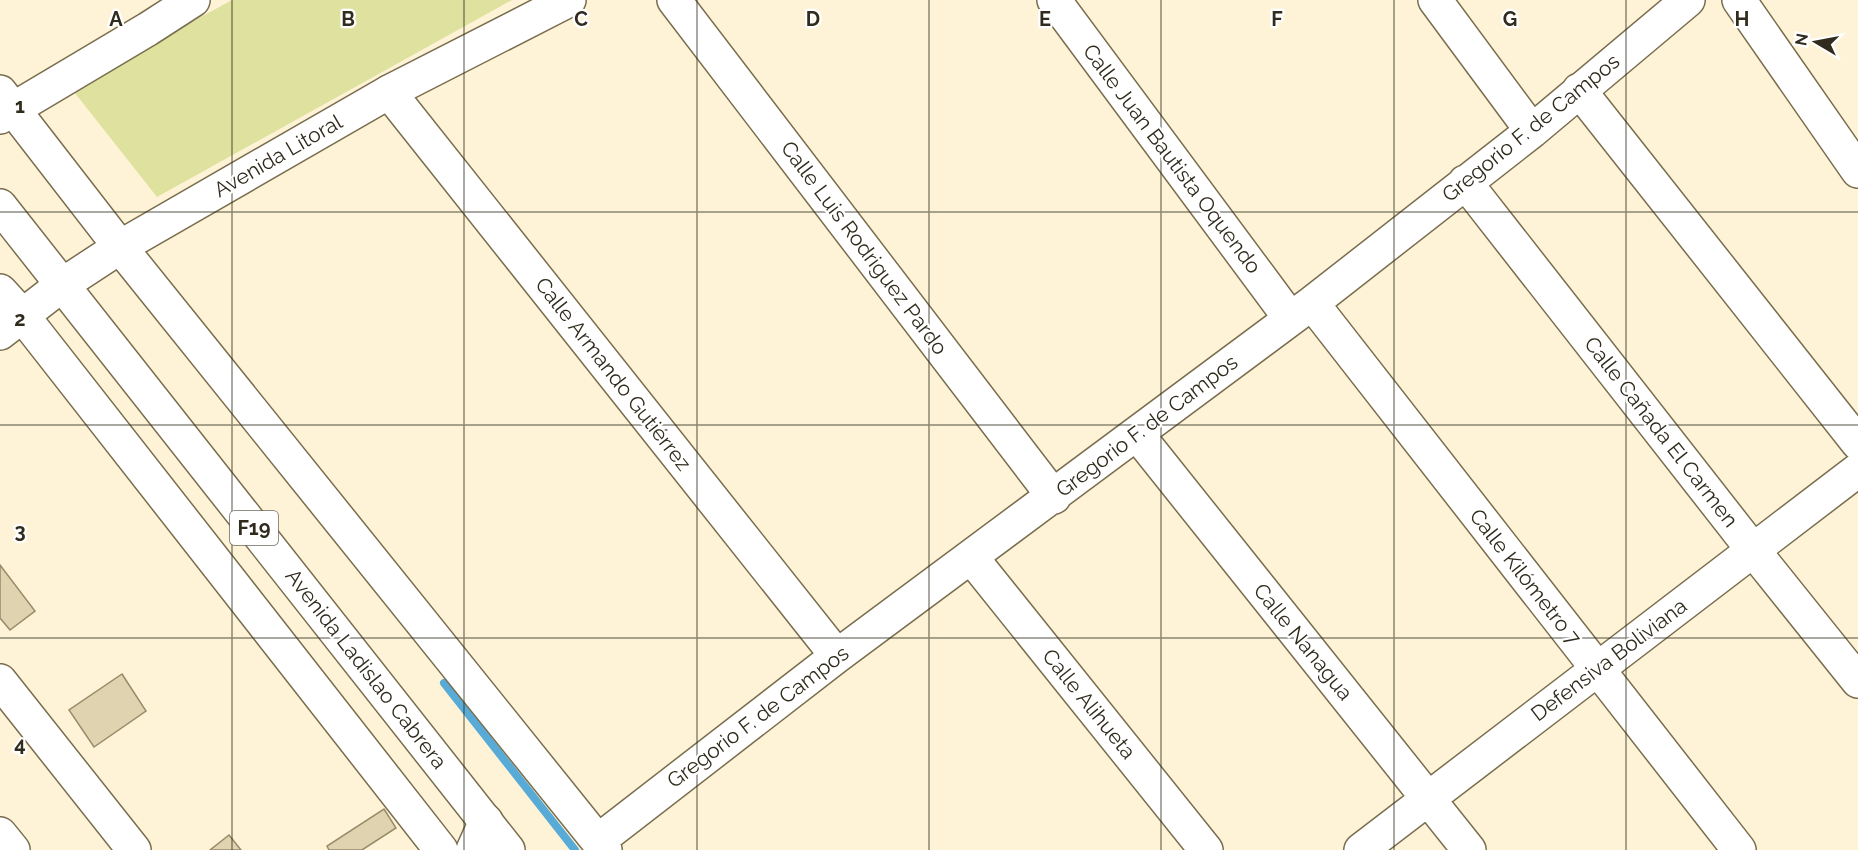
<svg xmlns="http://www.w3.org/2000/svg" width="1858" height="850" viewBox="0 0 1858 850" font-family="Raleway,sans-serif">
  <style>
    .grass { fill: #dfe29f }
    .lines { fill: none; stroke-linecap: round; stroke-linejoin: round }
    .stream { stroke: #58aad7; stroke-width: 8 }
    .building { fill: #e0d3b0; stroke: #978b6a; stroke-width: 1.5 }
    .minor-casing { stroke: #796d4e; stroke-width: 36 }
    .major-casing { stroke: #796d4e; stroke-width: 36 }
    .highway-casing { stroke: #796d4e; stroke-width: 36 }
    .minor { stroke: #fff; stroke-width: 33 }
    .major { stroke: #fff; stroke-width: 33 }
    .highway { stroke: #fff; stroke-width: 33 }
    .grid { fill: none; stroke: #302b1d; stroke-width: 1.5; stroke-opacity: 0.55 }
    .labels { text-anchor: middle; stroke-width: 4.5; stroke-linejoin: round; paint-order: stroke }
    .shield { fill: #fff; stroke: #6e6b61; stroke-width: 1.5 }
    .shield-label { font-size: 20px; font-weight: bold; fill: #302b1d }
    .street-label { font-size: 21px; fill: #302b1d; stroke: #fff }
    .grid-label { font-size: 20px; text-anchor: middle; font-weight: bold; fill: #302b1d; stroke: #fff; stroke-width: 4.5; stroke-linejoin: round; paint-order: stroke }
  </style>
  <rect width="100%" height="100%" fill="#fef3d6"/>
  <path class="grass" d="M232 0H512L157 197 71 88Z"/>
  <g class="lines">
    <path class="stream" d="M444 683 575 850"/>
  </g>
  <path class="building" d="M0 565 35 611 10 630 0 618Z
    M122 674 146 711 94 747 69 710Z
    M384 809 396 828 362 850H329L327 846Z
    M229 835 241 850H210Z"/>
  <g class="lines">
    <g class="minor-casing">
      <path id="minor" d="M674 0 1054 497
        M1054 0 1290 318
        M1435 0 1532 131
        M1739 0 1858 171
        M1579 90 1858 443
        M0 92 120 247 605 850
        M389 92 837 656
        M1465 182 1753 550 1858 681
        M0 291 22 315 441 850
        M1312 303 1739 850
        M1137 434 1469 850
        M971 557 1206 850
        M0 681 134 850
        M0 834 13 850
        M598 841 837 656 1312 303 1532 131 1688 0
        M473 850 486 821
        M1361 850 1858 470"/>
    </g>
    <g class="major-casing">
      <path id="major" d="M0 117 148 29 193 0
        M0 333 62 285 120 247 389 92 569 0"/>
    </g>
    <g class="highway-casing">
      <path id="highway" d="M0 206 508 850"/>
    </g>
    <use href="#minor" class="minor"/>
    <use href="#major" class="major"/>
    <use href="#highway" class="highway"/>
  </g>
  <path class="grid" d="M232 0V850M464 0V850M697 0V850M929 0V850M1161 0V850M1394 0V850M1626 0V850M0 212H1858M0 425H1858M0 638H1858"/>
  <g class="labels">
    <rect class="shield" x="230" y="511" width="48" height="34" rx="4.5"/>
    <g class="shield-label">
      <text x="254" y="535">F19</text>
    </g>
    <g class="street-label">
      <text transform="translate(1531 128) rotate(-39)" y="7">Gregorio F. de Campos</text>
      <text transform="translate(278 156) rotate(-30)" y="7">Avenida Litoral</text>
      <text transform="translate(1172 159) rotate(53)" y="7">Calle Juan Bautista Oquendo</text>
      <text transform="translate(864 248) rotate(53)" y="7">Calle Luis Rodriguez Pardo</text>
      <text transform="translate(613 374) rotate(52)" y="7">Calle Armando Gutiérrez</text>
      <text transform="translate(1147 426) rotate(-37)" y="7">Gregorio F. de Campos</text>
      <text transform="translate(1661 432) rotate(52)" y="7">Calle Cañada El Carmen</text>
      <text transform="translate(1525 577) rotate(52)" y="7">Calle Kilómetro 7</text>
      <text transform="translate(1303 642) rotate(51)" y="7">Calle Nanagua</text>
      <text transform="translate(1609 660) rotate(-37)" y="7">Defensiva Boliviana</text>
      <text transform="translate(366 669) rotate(52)" y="7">Avenida Ladislao Cabrera</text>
      <text transform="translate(1089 704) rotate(51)" y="7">Calle Alihueta</text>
      <text transform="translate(758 717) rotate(-37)" y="7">Gregorio F. de Campos</text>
    </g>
  </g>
  <g class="grid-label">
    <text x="116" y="26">A</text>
    <text x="348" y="26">B</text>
    <text x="581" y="26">C</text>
    <text x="813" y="26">D</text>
    <text x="1045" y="26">E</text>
    <text x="1277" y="26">F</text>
    <text x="1510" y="26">G</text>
    <text x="1742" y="26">H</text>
    <text x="20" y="113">1</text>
    <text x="20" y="326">2</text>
    <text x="20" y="538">3</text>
    <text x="20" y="751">4</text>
  </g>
  <g transform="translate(1816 42) rotate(280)" stroke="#ffffff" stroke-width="4.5" paint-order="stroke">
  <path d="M0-4.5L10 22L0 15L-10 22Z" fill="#302b1d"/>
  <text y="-9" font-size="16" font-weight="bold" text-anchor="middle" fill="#302b1d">N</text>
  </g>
</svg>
